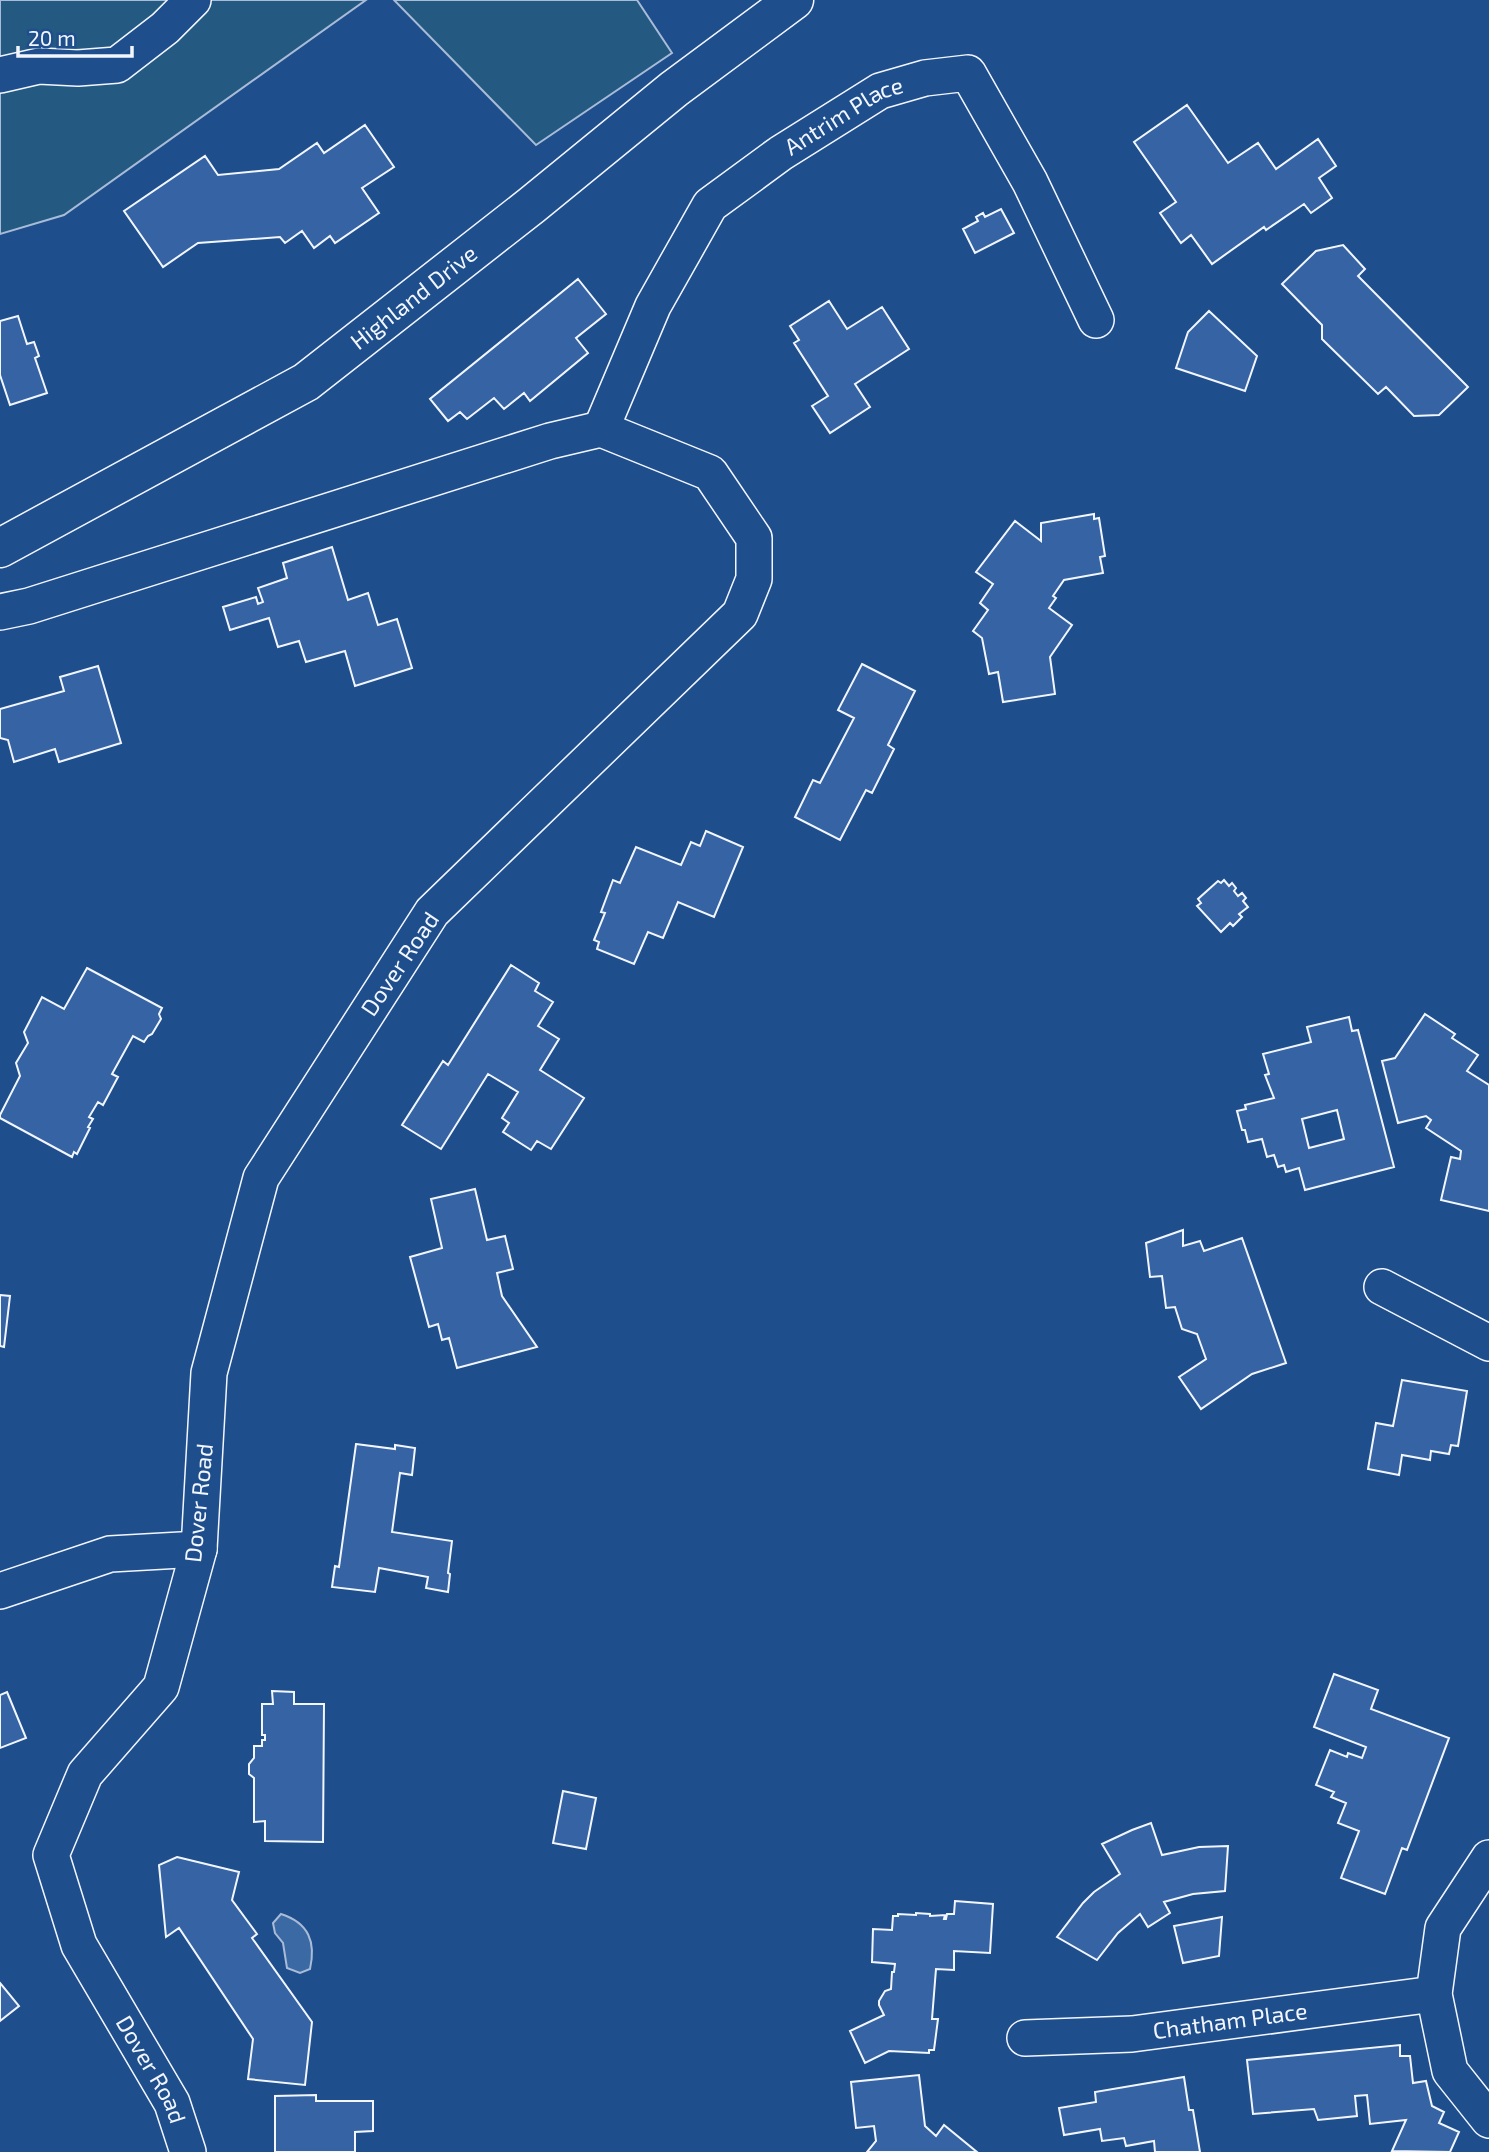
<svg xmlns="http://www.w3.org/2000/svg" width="1489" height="2152" viewBox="0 0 1489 2152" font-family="'Exo 2',sans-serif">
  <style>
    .green { fill: #245a82; stroke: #a8bbd7; stroke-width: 2 }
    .water { fill: #3b69a3; stroke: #a8bbd7; stroke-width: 2 }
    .building { fill: #3563a3; stroke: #f2f6ff; stroke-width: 2; fill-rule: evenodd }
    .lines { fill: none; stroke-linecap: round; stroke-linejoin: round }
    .street-casing { stroke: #f2f6ff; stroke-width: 38 }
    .secondary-casing { stroke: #f2f6ff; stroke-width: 41 }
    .street { stroke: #1f4e8c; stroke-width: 35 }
    .secondary { stroke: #1f4e8c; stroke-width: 38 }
    .labels { text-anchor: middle; stroke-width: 5; stroke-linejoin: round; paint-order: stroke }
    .street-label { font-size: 23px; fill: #f2f6ff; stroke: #1f4e8c }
  </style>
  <rect width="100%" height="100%" fill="#1f4e8c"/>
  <path class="green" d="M0 0H366L64 215 0 234Z
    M394 0H637L672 53 536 145Z"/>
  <path class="water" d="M281 1914C309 1923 316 1942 310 1969L300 1973 287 1968 283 1943 275 1933 273 1923Z"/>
  <path class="building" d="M1187 105 1228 163 1258 143 1276 169 1318 139 1336 166 1319 178 1332 198 1311 213 1304 204 1266 230 1264 227 1212 264 1191 235 1181 243 1160 213 1176 202 1134 142Z
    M365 125 394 167 362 188 379 213 335 243 330 236 314 248 302 231 285 243 280 237 198 243 163 267 124 211 205 156 218 175 279 169 317 143 324 153Z
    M1001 209 1014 233 975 253 963 229 978 221 976 217 983 213 985 217Z
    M1343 245 1365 269 1358 276 1468 387 1439 415 1414 416 1386 387 1378 394 1322 339V325L1282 284 1316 251Z
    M578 279 606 314 576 338 588 353 530 401 524 393 504 409 494 398 467 419 460 412 448 421 430 399Z
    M829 301 847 329 882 307 909 349 855 384 870 407 830 433 812 406 828 396 794 343 799 340 790 326Z
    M1209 311 1257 356 1245 391 1176 368 1188 332Z
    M18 316 27 344 34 342 39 356 35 358 47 393 10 405 0 375V321Z
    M1094 514V519L1099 518 1105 556 1100 557 1103 573 1064 580 1053 596 1056 598 1049 608 1072 625 1050 657 1055 694 1003 702 998 672 989 674 982 638 973 631 988 610 980 603 993 584 976 572 1015 521 1041 541V523Z
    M332 547 348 600 368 593 378 625 397 619 412 668 355 686 345 651 306 662 299 641 278 647 269 618 230 630 223 607 256 597 258 604 263 602 258 588 287 578 283 563Z
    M862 664 915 691 888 745 894 749 872 793 866 790 840 840 795 817 813 780 820 783 854 718 838 710Z
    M98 666 121 743 59 762 55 749 14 762 8 740 0 738V709L64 691 60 677Z
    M706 831 743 847 714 917 678 902 663 938 648 932 634 964 597 949 599 942 594 940 605 913 601 912 613 880 620 883 636 847 681 865 691 842 700 846Z
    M1224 880 1229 886 1232 883 1236 888 1234 891 1238 896 1242 893 1246 898 1243 901 1248 907 1239 914 1242 917 1233 926 1230 923 1221 932 1197 906 1201 903 1198 899 1218 881 1221 883Z
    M511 965 539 983 535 991 553 1002 538 1026 559 1039 540 1070 584 1098 551 1149 537 1141 531 1150 503 1132 509 1123 502 1118 518 1092 488 1074 441 1149 402 1125 443 1061 448 1065Z
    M87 968 162 1008 159 1014 161 1019 152 1034 148 1036 144 1042 133 1036 112 1074 118 1077 103 1105 98 1102 89 1117 93 1119 88 1127 90 1128 77 1154 74 1152 72 1157 0 1118V1115L20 1076 16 1063 28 1043 24 1032 42 997 64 1009Z
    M1425 1014 1455 1034 1452 1038 1478 1055 1467 1071 1489 1085V1211L1441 1200 1451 1157 1460 1159 1461 1151 1426 1128 1431 1120 1426 1116 1398 1123 1382 1061 1395 1058Z
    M1349 1017 1352 1031 1358 1030 1394 1167 1305 1190 1299 1168 1286 1172 1284 1165 1278 1167 1274 1155 1267 1157 1262 1139 1248 1142 1245 1130H1242L1237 1111 1246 1109 1245 1105 1274 1098 1265 1075 1269 1074 1263 1054 1311 1042 1307 1027ZM1337 1110 1344 1139 1309 1148 1302 1119Z
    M475 1189 487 1240 505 1236 513 1269 497 1273 502 1296 537 1347 457 1368 449 1338 442 1340 438 1324 429 1327 410 1257 442 1248 431 1199Z
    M1183 1230V1246L1200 1241 1204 1251 1242 1238 1286 1363 1252 1374 1201 1409 1179 1377 1206 1359 1197 1334 1182 1329 1175 1307 1166 1308 1162 1276 1150 1277 1146 1243Z
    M0 1295 10 1296 4 1347 0 1346Z
    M1402 1380 1467 1391 1458 1446 1451 1445 1449 1454 1431 1451 1430 1460 1402 1455 1399 1475 1368 1469 1376 1423 1393 1426Z
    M356 1444 395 1449V1445L415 1448 412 1475 400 1473 392 1532 452 1541 448 1573 450 1574 448 1592 426 1588 428 1577 379 1568 375 1592 332 1587 335 1566 339 1567Z
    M1334 1674 1378 1690 1371 1709 1449 1738 1407 1850 1402 1848 1385 1894 1341 1878 1359 1831 1338 1823 1346 1803 1331 1797 1334 1792 1316 1785 1330 1750 1347 1757 1348 1753 1362 1758 1366 1747 1314 1727Z
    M272 1691 294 1692V1704H324L323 1842 265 1841V1821L254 1822V1778L249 1774V1764L254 1758V1746H262V1740H265V1735H262V1704H273Z
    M7 1692 26 1738 0 1748V1695Z
    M563 1791 596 1798 586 1849 553 1843Z
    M1151 1823 1162 1855 1199 1847 1228 1846 1225 1891 1193 1894 1164 1902 1170 1913 1148 1927 1140 1914 1118 1933 1097 1960 1057 1937 1083 1903 1094 1892 1120 1874 1102 1844 1132 1830Z
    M177 1857 239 1872 232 1900 257 1934 252 1938 312 2022 305 2085 248 2079 253 2039 179 1928 166 1937 159 1865Z
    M955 1901 993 1904 990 1953 954 1951V1970L936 1969 932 2019H938L934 2050H929V2053L889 2051 865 2063 850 2031 884 2015 879 2005V2001L885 1991 891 1989 892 1972H894L895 1964 872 1962 873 1929 892 1930 893 1916H898V1914L916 1915V1913L930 1914V1916L945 1915 944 1919H946L947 1914H954Z
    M1222 1917 1219 1956 1183 1963 1174 1926Z
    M0 1983 19 2006 0 2021Z
    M1400 2045V2056H1410L1413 2083 1426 2081 1432 2106 1444 2112 1439 2123 1459 2132 1450 2152 1392 2151 1406 2120 1370 2124 1367 2095 1355 2096 1357 2116 1318 2120 1314 2109 1253 2114 1247 2060Z
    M919 2075 925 2126 936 2136 944 2125 977 2152H867L876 2141 874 2126 856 2128 851 2082Z
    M1184 2077 1189 2110H1193L1200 2152H1155L1154 2141 1126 2146 1124 2138 1102 2141 1100 2129 1064 2135 1059 2108 1096 2102 1095 2092Z
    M316 2095V2101H373V2131L355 2132V2152H275V2096Z"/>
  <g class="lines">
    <g class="street-casing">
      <g id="street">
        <path d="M0 75 39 66 78 68 117 65 165 28 193 0"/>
        <path id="s1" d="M601 429 653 306 710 205 781 153 880 91 925 78 968 73 1030 182 1096 320"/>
        <path id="s2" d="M0 612 29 606 550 441 601 429 710 473 754 538V579L740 614 432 912 261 1178 209 1373 199 1549 161 1687 85 1774 51 1855 79 1945 172 2103 188 2152"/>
        <path d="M1382 1287 1489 1343"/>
        <path d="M0 1591 110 1554 199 1549"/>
        <path d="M1489 1858 1443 1928 1434 1994 1450 2071 1489 2120"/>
        <path id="s3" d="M1025 2038 1132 2034 1434 1994"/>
      </g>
    </g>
    <g class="secondary-casing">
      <g id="secondary">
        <path id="s4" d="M0 548 306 382 532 205 674 89 794 0"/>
      </g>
    </g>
    <use href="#street" class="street"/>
    <use href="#secondary" class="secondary"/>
  </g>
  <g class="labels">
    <g class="street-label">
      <text dy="8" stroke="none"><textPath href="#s1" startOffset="411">Antrim Place</textPath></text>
      <text dy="8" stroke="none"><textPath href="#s4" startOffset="485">Highland Drive</textPath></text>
      <text transform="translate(400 964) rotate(-56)" y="8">Dover Road</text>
      <text transform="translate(199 1503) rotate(-84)" y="8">Dover Road</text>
      <text dy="8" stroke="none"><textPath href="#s3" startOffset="206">Chatham Place</textPath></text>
      <text dy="8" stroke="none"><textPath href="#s2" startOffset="2611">Dover Road</textPath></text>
    </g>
  </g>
  <path d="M18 46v10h114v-10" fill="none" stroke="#f2f6ff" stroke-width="3.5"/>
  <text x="28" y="46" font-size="21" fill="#f2f6ff" stroke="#1f4e8c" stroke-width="5" paint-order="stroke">20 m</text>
</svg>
